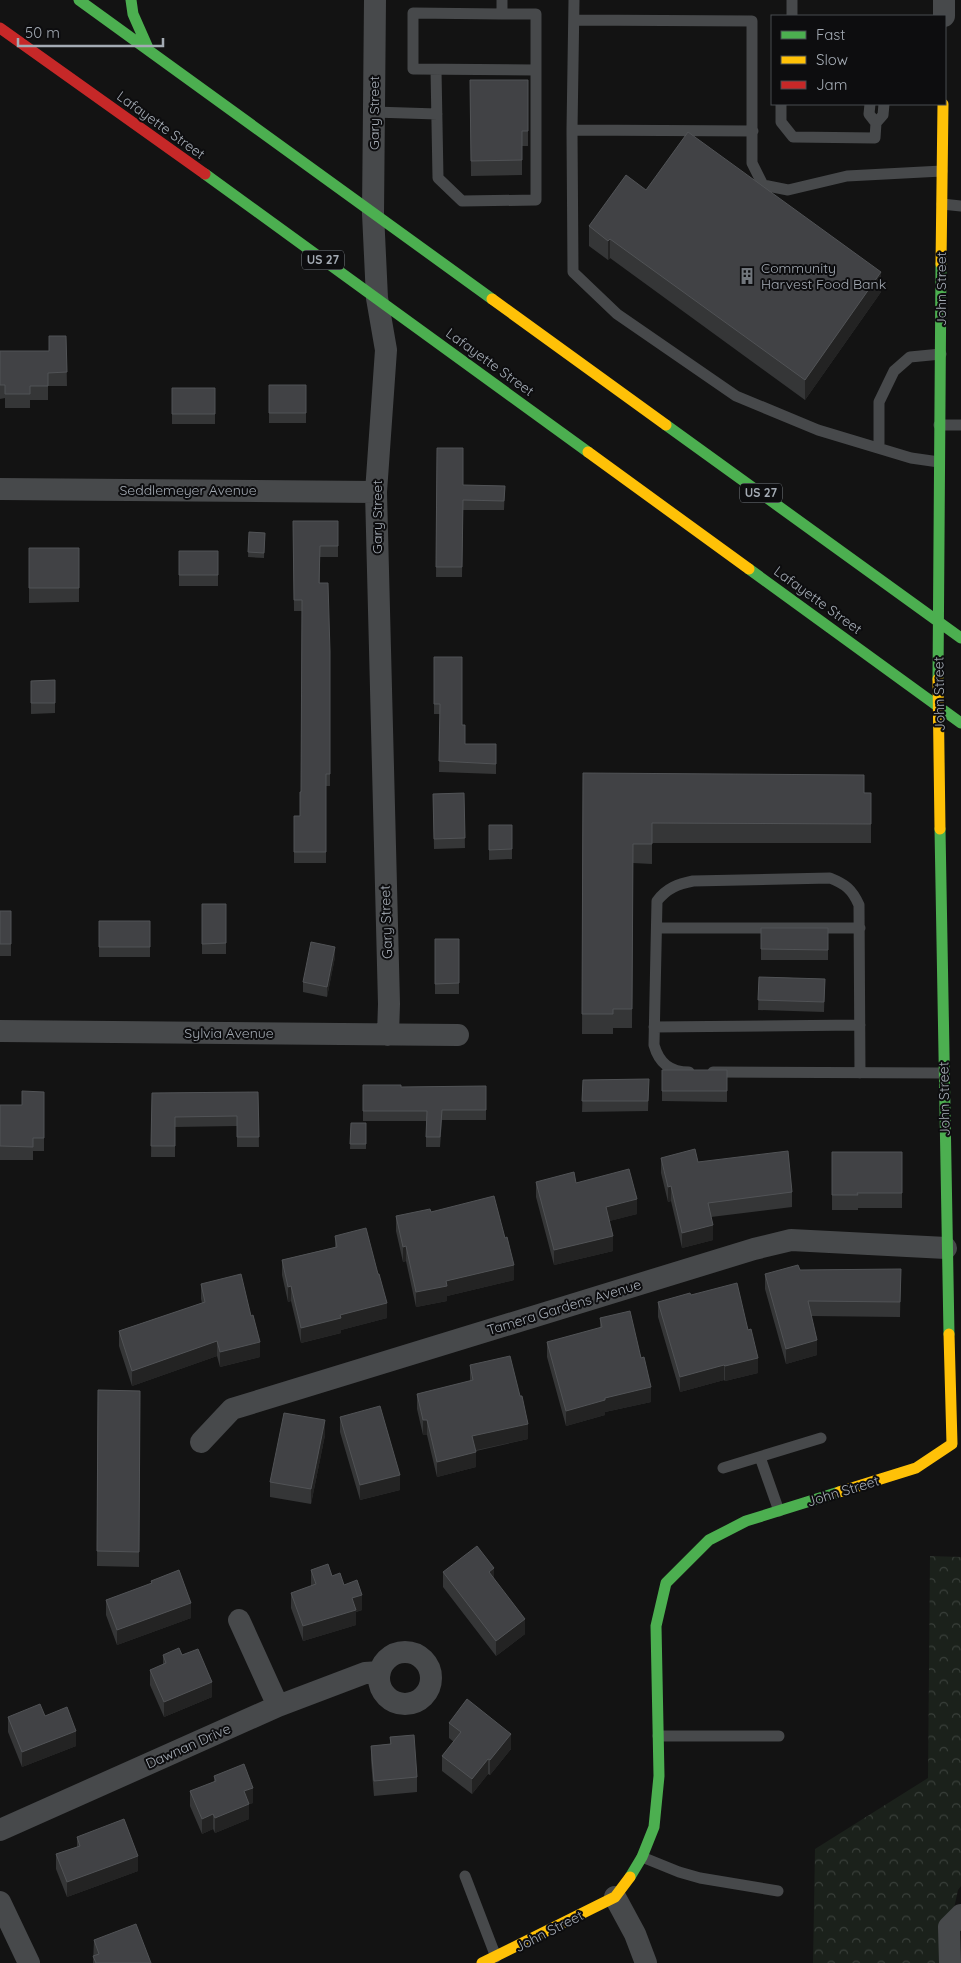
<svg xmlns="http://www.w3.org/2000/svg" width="961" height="1963" viewBox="0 0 961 1963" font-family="Quicksand,sans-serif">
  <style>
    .forest { fill: url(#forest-crowns) }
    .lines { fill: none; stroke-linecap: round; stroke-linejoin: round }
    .lane { stroke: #47494b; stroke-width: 11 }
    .street { stroke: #47494b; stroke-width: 22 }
    .fast { stroke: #4caf50; stroke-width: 11 }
    .slow { stroke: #ffc107; stroke-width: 11 }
    .jam { stroke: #c62828; stroke-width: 11 }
    .wall { fill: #353637 }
    .shaded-wall { fill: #232323 }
    .building { fill: #414245; stroke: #515356 }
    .labels { text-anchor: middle; stroke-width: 4; stroke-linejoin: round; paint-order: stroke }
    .shield { fill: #0d0d0f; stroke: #777c82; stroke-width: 1 }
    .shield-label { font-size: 12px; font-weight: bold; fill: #a4abb4 }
    .street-label { font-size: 14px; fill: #a4abb4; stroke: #0d0d0f }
    .poi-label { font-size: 14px; fill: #a4abb4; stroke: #0d0d0f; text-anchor: start }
  </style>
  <defs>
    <pattern id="forest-crowns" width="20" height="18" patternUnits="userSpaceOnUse" patternTransform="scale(1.25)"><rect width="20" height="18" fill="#1b211b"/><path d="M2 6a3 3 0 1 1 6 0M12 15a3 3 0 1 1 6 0" fill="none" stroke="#393f3a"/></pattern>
  </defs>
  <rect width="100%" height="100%" fill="#131313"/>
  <path class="forest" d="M930 1556 961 1557V1886L958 1890 942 1963H813L815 1849 928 1778Z"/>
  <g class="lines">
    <path class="lane" d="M574 0 572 130 573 272 617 314 736 396 818 430 911 458 939 462
      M792 0V16
      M502 14 413 13V69L535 70
      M574 20 752 21V163L763 185 788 190 847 176 942 171
      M436 70 438 178 462 201 536 200V14H502V0
      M781 104V122L793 137 875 138 876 123 883 115 884 104
      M870 104 869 114 876 123
      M374 112 437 114
      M572 130 753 131
      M942 204 961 206
      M939 425H961
      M879 448V402L894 371 910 357 941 354
      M657 928H860
      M654 1027 860 1025
      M689 1072C670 1072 659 1063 654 1045L657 901C667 888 678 884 693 881L830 878C845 884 852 889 859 905L860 1073
      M713 1072 943 1073
      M760 1457 779 1511
      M723 1468 821 1438
      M658 1736H779
      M642 1857 679 1872 700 1878 778 1891
      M465 1876 496 1957"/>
    <path class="street" d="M375 0 373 213 377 298 386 350 376 492 389 1004 388 1035
      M944 16V0
      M0 489 376 492
      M0 1031 458 1035
      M201 1442 232 1409 754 1249 791 1240 946 1248
      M239 1620 278 1706
      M379 1678a26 26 0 1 1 52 0a26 26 0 1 1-52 0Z
      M0 1830 278 1706 365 1673 380 1672
      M615 1897 635 1934 646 1963
      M0 1902 29 1963
      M950 1963 949 1927 961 1915"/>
    <path class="fast" d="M79 0 492 299
      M131 0 133 14 148 48
      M205 174 588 452
      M666 425 961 638
      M749 569 961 723
      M938 679 941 264
      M940 829 949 1334
      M630 1877 642 1857 654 1827 659 1776 656 1626 666 1583 709 1540 746 1521 839 1492"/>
    <path class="slow" d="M941 264 943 104
      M492 299 666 425
      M588 452 749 569
      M938 679 940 829
      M839 1492 916 1468 952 1444 949 1334
      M482 1963 615 1897 630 1877"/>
    <path class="jam" d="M0 28 205 174"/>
  </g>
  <path class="wall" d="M470 80H528V146H522V175L471 176Z
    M646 190 881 292 805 400 610 258 608 260 589 246V226Z
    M66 336 67 386H48V400H30V408H5V398L0 399V351H49Z
    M269 385H306V423H269Z
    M172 388H215V424H172Z
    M437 448 463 485 505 486 504 510H463L462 577H436Z
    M293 521H338V557H320V583L330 652V786H326V863H294V816H300L301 792 302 611H294Z
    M249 532 265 533 264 558 248 557Z
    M29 548H79V602L29 603Z
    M179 551H218V586H179Z
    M434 657 462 725 465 744H496V774L439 772 440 714H434Z
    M55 680V713L31 714V681Z
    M583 773 871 793V843H652V864L633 863 632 1028H613V1034H582Z
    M464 793 465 848 434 849 433 794Z
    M489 825H512V859L489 860Z
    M202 904H226V954H202Z
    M0 911H11V956H0Z
    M99 921H150V957H99Z
    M761 928H828V960H761Z
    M435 939H459V994H435Z
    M335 957 327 997 303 992V982Z
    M759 977 825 979 824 1012 758 1010Z
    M662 1070H727V1102L662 1101Z
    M649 1079 648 1111 582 1112 583 1080Z
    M363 1085 401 1087 486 1086V1120H442L440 1147H426V1121H363Z
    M44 1092V1151H33V1160H0V1105H22Z
    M258 1092 259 1147H237V1126L175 1127V1157H151L152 1093Z
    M351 1123H366V1149H350Z
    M832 1152H902V1208H858V1210H832Z
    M661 1158 698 1162 792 1192V1207L711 1217 713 1240 682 1248 671 1201 668 1202 661 1173Z
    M536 1182 576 1183 637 1214 609 1221 613 1251 554 1265 536 1197Z
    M431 1212 514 1280 447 1296V1301L416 1307 406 1261 403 1262 396 1231V1216Z
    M335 1236 387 1318 341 1330V1333L301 1343 291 1301 288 1302 282 1275V1260L335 1247Z
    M901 1269 900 1317 811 1316 817 1355 786 1364 765 1289V1274L800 1270Z
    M201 1284 260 1357 220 1367 217 1356 132 1386 119 1346V1331L202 1303 201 1299Z
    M691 1295 758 1373 725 1381 724 1380 680 1392 658 1317V1302Z
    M600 1318 651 1402 605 1412V1415L566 1426 547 1357V1342L600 1328Z
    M470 1365 528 1439 476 1451V1467L437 1477 427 1435H423L417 1409V1394L470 1381Z
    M98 1390 140 1391 139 1567 97 1566Z
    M340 1417 400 1490 360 1500 340 1432Z
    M325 1435 311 1504 270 1497V1482Z
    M311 1570 332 1576 344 1585 362 1610 356 1612V1625L303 1641 291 1608V1593L311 1586Z
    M443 1572 494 1579 525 1634 496 1656 443 1587Z
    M151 1581 191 1618 117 1645 106 1615V1600L151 1584Z
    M163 1655 212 1697 164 1717 150 1685V1670L163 1665Z
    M45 1716 76 1746 22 1767 8 1732V1717Z
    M449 1723 511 1749 490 1775 488 1774 472 1794 442 1771V1756L454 1742 449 1738Z
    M390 1737 417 1777V1792L374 1796 371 1761V1746L390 1744Z
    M214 1776 253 1803 249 1804V1819L215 1833 213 1829 202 1834 190 1806V1791L214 1782Z
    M77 1837 138 1871 67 1897 56 1869V1854L77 1847Z
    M94 1940 151 1963H93Z"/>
  <path class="shaded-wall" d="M610 239V258L608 260V241Z
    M881 272V292L805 400V380Z
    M335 947V957L327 997V987Z
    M671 1186V1201L668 1202V1187Z
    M637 1199V1214L606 1222V1207Z
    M713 1225V1240L682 1248V1233Z
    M613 1236V1251L554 1265V1250Z
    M406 1246V1261L403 1262V1247Z
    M514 1265V1280L447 1296V1301L416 1307V1292L446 1281Z
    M291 1286V1301L288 1302V1287Z
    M387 1303V1318L341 1330V1333L301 1343V1328L340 1315Z
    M817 1340V1355L786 1364V1349Z
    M217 1341V1356L132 1386V1371Z
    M260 1342V1357L220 1367V1352Z
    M758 1358V1373L725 1381V1366Z
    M724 1365V1380L680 1392V1377Z
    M651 1387V1402L605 1412V1415L566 1426V1411L605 1398Z
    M325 1420V1435L311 1504V1489Z
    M423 1420H427V1435H423Z
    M528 1424V1439L472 1451V1436Z
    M476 1452V1467L437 1477V1462Z
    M400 1475V1490L360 1500V1485Z
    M494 1568V1583L489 1572Z
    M362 1595V1610L356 1612V1625L303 1641V1626L352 1598Z
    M191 1603V1618L117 1645V1630Z
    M525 1619V1634L496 1656V1641Z
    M212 1682V1697L164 1717V1702Z
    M76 1731V1746L22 1767V1752Z
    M511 1734V1749L490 1775V1760Z
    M488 1759V1774L472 1794V1779Z
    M253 1788V1803L244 1806V1791Z
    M249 1804V1819L215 1833V1818Z
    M213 1814V1829L202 1834V1819Z
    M138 1856V1871L67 1897V1882Z"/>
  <path class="building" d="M470 80H528V131H522V160L471 161Z
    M688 132 881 272 805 380 610 239 608 241 589 226 626 175 646 190Z
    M49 336H66L67 372 48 373V386H30V394H5V385H0V351H49Z
    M269 385H306V413H269Z
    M172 388H215V414H172Z
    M437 448H463V485L505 486 504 501 463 500 462 567H436Z
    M293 521H338V546H320L319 583H328L330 652V774H326V852H294V816H300V792H301L302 600H294Z
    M249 532 265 533 264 553 248 552Z
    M29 548H79V588H29Z
    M179 551H218V575H179Z
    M434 657H462V725H465V744H496V764L439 761 440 704H434Z
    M55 680V703H31V681Z
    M583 773 864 775V793H871V824L652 823V844H633L632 1009H613V1014H582Z
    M464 793 465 838 434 839 433 794Z
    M489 825H512V849L489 850Z
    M202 904H226V943L202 944Z
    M0 911H11V944H0Z
    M99 921H150V947H99Z
    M761 928H828V950L761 949Z
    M435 939H459V983L435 984Z
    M311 942 335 947 327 987 303 982Z
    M759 977 825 979 824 1002 758 1000Z
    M662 1070H727V1091H662Z
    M649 1079 648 1101H582L583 1080Z
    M363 1085H401V1087L486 1086V1110H442L440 1137H426L427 1111H363Z
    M22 1091 44 1092V1138H33V1147L0 1146V1105H22Z
    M258 1092 259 1137H237V1116L175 1117V1146H151L152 1093Z
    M351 1123H366V1144H350Z
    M695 1149 698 1162 788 1151 792 1192 708 1203 713 1225 682 1233 671 1186 668 1187 661 1158Z
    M832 1152H902V1193H857L858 1195H832Z
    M629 1169 637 1199 606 1207 613 1236 554 1250 536 1182 574 1172 576 1183Z
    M494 1196 505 1238 507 1237 514 1265 446 1281 447 1286 416 1292 406 1246 403 1247 396 1216 430 1209 431 1212Z
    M366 1228 378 1274H379L387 1303 340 1315 341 1318 301 1328 291 1286 288 1287 282 1260 337 1247 335 1236Z
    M798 1265 800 1270 901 1269 900 1302 808 1301 817 1340 786 1349 765 1274Z
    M241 1274 251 1316 253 1315 260 1342 220 1352 217 1341 132 1371 119 1331 205 1302 201 1284Z
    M737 1283 748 1330 751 1329 758 1358 725 1366 724 1365 680 1377 658 1302 690 1293 691 1295Z
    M630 1311 641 1358 644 1357 651 1387 605 1398V1400L566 1411 547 1342 602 1327 600 1318Z
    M510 1356 520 1396H522L528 1424 472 1436 476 1452 437 1462 427 1420H423L417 1394 473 1380 470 1365Z
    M98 1390 140 1391 139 1552 97 1551Z
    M380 1406 400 1475 360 1485 340 1417Z
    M284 1413 325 1420 311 1489 270 1482Z
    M477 1546 494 1568 489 1572 525 1619 496 1641 443 1572Z
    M328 1564 332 1576 340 1573 344 1585 357 1580 362 1595 352 1598 356 1610 303 1626 291 1593 316 1584 311 1570Z
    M179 1570 191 1603 117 1630 106 1600 152 1583 151 1581Z
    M179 1648 182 1655 198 1649 212 1682 164 1702 150 1670 166 1663 163 1655Z
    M467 1699 511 1734 490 1760 488 1759 472 1779 442 1756 461 1732 449 1723Z
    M40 1704 45 1716 67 1707 76 1731 22 1752 8 1717Z
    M414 1735 417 1777 374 1781 371 1746 391 1744 390 1737Z
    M244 1764 253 1788 244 1791 249 1804 215 1818 213 1814 202 1819 190 1791 216 1781 214 1776Z
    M124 1819 138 1856 67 1882 56 1854 80 1846 77 1837Z
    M136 1924 151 1963H96L93 1956 99 1954 94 1940Z"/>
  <defs>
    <g id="building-bare" transform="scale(1.35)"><path d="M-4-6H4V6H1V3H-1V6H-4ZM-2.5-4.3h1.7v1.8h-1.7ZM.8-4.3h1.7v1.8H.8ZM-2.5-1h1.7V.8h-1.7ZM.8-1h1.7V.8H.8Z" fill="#71767c" stroke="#0d0d0f" stroke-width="2.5" paint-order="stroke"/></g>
  </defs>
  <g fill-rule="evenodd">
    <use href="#building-bare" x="747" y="276"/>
  </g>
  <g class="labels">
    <g class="shield">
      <rect x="302" y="250.5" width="42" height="19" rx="4"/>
      <rect x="740" y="483.5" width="42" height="19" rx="4"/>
    </g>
    <g class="shield-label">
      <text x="323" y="264">US 27</text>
      <text x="761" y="497">US 27</text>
    </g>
    <g class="street-label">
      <text transform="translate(374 113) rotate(-90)" y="5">Gary Street</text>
      <text transform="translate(161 125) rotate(36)" y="5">Lafayette Street</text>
      <text transform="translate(941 289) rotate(-90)" y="5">John Street</text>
      <text transform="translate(490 362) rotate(36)" y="5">Lafayette Street</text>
      <text x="188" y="495">Seddlemeyer Avenue</text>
      <text transform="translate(377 517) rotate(-90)" y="5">Gary Street</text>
      <text transform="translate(818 600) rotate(36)" y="5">Lafayette Street</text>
      <text transform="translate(939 694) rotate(-91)" y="5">John Street</text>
      <text transform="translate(386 922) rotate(-92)" y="5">Gary Street</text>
      <text x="229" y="1038">Sylvia Avenue</text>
      <text transform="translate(944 1099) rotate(-91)" y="5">John Street</text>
      <text transform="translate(564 1307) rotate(-17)" y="5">Tamera Gardens Avenue</text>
      <text transform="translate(843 1491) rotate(-17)" y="5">John Street</text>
      <text transform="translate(188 1746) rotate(-24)" y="5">Dawnan Drive</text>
      <text transform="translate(549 1931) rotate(-27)" y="5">John Street</text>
    </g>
    <g class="poi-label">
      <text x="761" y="273">Community<tspan x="761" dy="16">Harvest Food Bank</tspan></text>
    </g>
  </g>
  <rect x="771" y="15" width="175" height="90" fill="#0d0d0f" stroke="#494c51"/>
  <rect x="781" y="31" width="25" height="8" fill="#4caf50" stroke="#494c51"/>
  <text x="816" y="40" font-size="15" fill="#a4abb4">Fast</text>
  <rect x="781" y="56" width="25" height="8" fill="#ffc107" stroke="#494c51"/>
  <text x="816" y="65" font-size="15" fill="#a4abb4">Slow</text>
  <rect x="781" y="81" width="25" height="8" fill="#c62828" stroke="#494c51"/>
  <text x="816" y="90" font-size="15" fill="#a4abb4">Jam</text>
  <path d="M18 38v8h145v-8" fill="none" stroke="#a4abb4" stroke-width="2.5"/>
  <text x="25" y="38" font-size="15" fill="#a4abb4" stroke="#0d0d0f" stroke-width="4" paint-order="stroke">50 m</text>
</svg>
